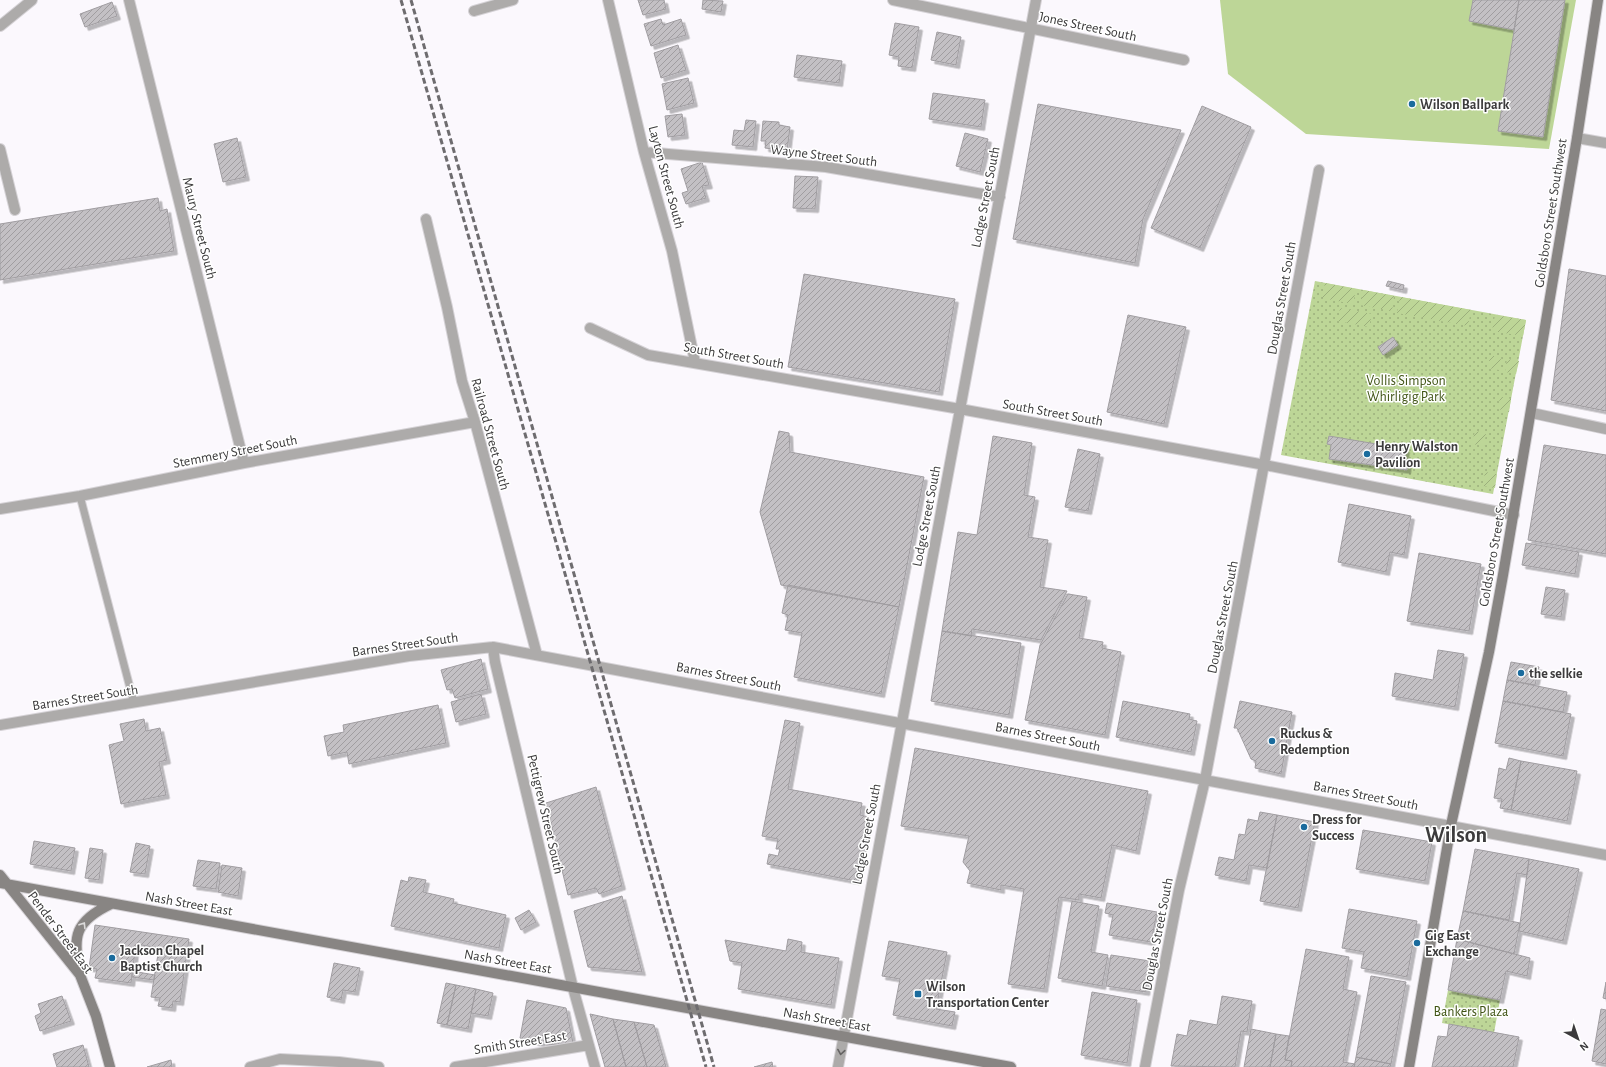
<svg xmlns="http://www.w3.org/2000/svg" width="1606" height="1067" viewBox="0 0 1606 1067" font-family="'Alegreya Sans',sans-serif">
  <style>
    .grass { fill: url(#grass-dots) }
    .garden { fill: url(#garden-furrows) }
    .pitch { fill: #bdd697 }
    .building { fill: url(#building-hatch); stroke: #a09da1; filter: url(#shadow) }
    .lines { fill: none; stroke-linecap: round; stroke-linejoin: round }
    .lane-casing { stroke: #d5d2d6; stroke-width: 9 }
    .street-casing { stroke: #d5d2d6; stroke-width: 12 }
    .secondary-casing { stroke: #d5d2d6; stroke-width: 12 }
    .lane { stroke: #adabaa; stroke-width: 7 }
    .street { stroke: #adabaa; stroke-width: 10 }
    .secondary { stroke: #888583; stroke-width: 10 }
    .rail { stroke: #6e6c6f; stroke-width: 3; stroke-dasharray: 6 3; stroke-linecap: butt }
    .oneway { stroke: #dbdada }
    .oneway2 { stroke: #646262 }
    .poi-dot { fill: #1a6b9d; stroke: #fff; stroke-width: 1.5 }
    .labels { text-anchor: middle; stroke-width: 3; stroke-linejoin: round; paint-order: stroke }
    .street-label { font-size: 14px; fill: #3c3b3c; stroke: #fff }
    .poi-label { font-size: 14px; font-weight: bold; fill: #3c3b3c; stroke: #fff; text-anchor: start }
    .park-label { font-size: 14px; fill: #405415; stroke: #fff }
    .town-label { font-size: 22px; font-weight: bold; fill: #3c3b3c; stroke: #fff }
  </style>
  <defs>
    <pattern id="grass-dots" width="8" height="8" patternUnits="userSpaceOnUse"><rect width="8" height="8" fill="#bdd697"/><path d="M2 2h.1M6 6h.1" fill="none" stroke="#9baf7c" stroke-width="1.8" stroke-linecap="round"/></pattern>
    <pattern id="garden-furrows" width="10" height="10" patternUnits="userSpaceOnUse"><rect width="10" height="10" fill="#bdd697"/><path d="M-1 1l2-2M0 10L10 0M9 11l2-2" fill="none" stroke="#9baf7c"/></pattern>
    <pattern id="building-hatch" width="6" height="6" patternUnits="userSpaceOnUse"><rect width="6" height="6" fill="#c3c0c4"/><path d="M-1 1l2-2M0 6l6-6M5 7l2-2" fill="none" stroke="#a09da0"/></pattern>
    <filter id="shadow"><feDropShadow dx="3.5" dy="3.5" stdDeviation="0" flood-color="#0004"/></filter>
  </defs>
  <rect width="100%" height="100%" fill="#fbf8fd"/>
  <path class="grass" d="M1315 281 1526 320 1493 494 1281 455Z
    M1448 990 1500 1000 1494 1033 1442 1023Z"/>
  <path class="garden" d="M1325 283 1356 289 1353 304 1322 298Z
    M1363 290 1394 296 1392 311 1360 305Z
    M1400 297 1471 310 1468 326 1397 313Z
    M1340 308 1372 314 1369 327 1338 321Z
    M1495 315 1526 320 1523 336 1492 331Z
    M1490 355 1501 358 1499 370 1488 368Z
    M1507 359 1519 361 1516 374 1505 372Z
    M1500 397 1511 399 1509 412 1498 409Z
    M1475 431 1486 433 1484 446 1472 444Z
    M1485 472 1497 474 1495 488 1483 486Z"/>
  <path class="pitch" d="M1220 0H1576L1549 149 1306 134 1228 74Z"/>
  <path class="building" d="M638 0H664L666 9 643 15Z
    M703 0 723 1 721 12 702 9Z
    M1473 0H1519L1514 30 1469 21Z
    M1519 0H1565L1543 137 1498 131Z
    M112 2 117 16 85 27 80 14Z
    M661 19 663 25 681 19 686 35 651 46 644 24Z
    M895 23 919 27 912 68 898 66 899 57 889 55Z
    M937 32 961 37 956 65 931 60Z
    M678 45 686 70 661 78 654 53Z
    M797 55 842 61 839 83 794 77Z
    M688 78 694 103 667 110 662 84Z
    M933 93 985 100 981 127 929 119Z
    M1038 104 1181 130 1143 219 1135 263 1013 239Z
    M1202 106 1251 127 1200 248 1151 228Z
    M682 114 685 135 668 137 665 116Z
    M746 120 756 121 753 147 732 145 734 130 744 131Z
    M763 121 779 122V125L790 127 787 151 765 148 766 141H761Z
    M965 133 988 139 980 172 956 166Z
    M237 138 246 177 223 182 214 144Z
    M702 162 709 185 702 186 706 198 686 204 682 193 688 191 681 169Z
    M795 176 818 177 815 209 793 208Z
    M158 198 160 211 167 209 174 251 0 280V224Z
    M1569 269 1606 276V411L1551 400Z
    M804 274 955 299 939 392 788 367Z
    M1388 281 1404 285 1403 290 1386 286Z
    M1128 315 1186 327 1164 424 1107 412Z
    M1393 337 1398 345 1383 355 1378 347Z
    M779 431 789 433 790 452 924 477 899 607 781 585 760 512Z
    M993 436 1032 443 1024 495 1035 497 1028 537 1048 540 1040 587 1067 591 1041 640 972 629 971 636 942 631 958 532 977 535Z
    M1329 436 1406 449 1404 460 1408 461 1407 470 1329 459 1331 445 1327 444Z
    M1544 445 1606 455V554L1528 540Z
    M1078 449 1100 454 1088 511 1065 507Z
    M1349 504 1411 516 1404 555 1390 552 1386 572 1338 562Z
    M1526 543 1579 552 1575 574 1522 565Z
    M1419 553 1481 564 1469 631 1407 621Z
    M788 585 899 607 881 694 794 677 802 633 785 630 788 615 782 613Z
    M1546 587 1565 590 1561 617 1541 614Z
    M1068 594 1087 597 1079 638 1103 642 1102 648 1121 652 1105 735 1025 720 1040 645Z
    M942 631 1021 643 1009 715 931 701Z
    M1438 650 1464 654 1455 707 1392 696 1395 673 1433 680Z
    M481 659 488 689 455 698 452 689 447 690 441 670Z
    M1511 662 1539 667 1535 685 1507 680Z
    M1507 680 1567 692 1563 712 1503 701Z
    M481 694 486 714 456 722 451 702Z
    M1123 701 1190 714 1189 719 1197 721 1191 752 1116 737Z
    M1240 701 1292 712 1281 774 1255 768 1256 761 1251 759 1237 728H1234Z
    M1503 701 1571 714 1563 756 1495 743Z
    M438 705 446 743 349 764 347 752 328 756 324 736 344 732 343 725Z
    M144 719 146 731 160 728 167 760 159 762 166 795 121 804 109 745 124 741 120 724Z
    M785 720 800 723 788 789 862 803 860 815 869 817 856 881 767 864 769 854 778 856 780 849H776L778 839 762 836Z
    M915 748 1148 791 1136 851 1112 845 1101 898 1079 894V900L1059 897 1044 989 1008 984 1024 889 1001 885V890L967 883 970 871 963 862 969 836 901 826Z
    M1509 758 1521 761 1511 810 1500 808 1502 799 1494 798 1499 768 1506 770Z
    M1521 761 1577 771 1567 821 1511 810Z
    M596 787 622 886 599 894 596 888 568 895 546 803Z
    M1260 812 1277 815 1267 868 1249 865 1246 881 1215 875 1219 857 1234 860 1239 834 1245 835 1248 819 1258 821Z
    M1277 815 1315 822 1298 908 1260 901Z
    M1363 830 1432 842 1425 881 1356 869Z
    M34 841 75 848 71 871 30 864Z
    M136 843 150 846 145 874 130 872Z
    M90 848 103 850 99 880 85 878Z
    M1475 849 1529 859 1527 875 1517 873 1509 920 1463 911Z
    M1529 859 1579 869 1563 941 1519 931Z
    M198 860 220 863 216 889 193 886Z
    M222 865 242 868 238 896 218 892Z
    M409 877 426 880 423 892 454 899 453 903 506 915 499 948 391 926 401 880 408 882Z
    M622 896 642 972 588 967 574 911Z
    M1072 901 1099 906 1091 952 1108 955 1102 986 1058 978Z
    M1107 903 1157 912 1151 942 1109 935 1113 915 1105 913Z
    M1349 909 1417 921 1407 977 1361 968 1364 952 1342 948Z
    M529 910 536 922 521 930 515 918Z
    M1463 911 1520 923 1514 954 1457 939Z
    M95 925 189 939 180 1002 173 1001 172 1008 158 1006 160 998 151 997 159 948 136 944 131 983 95 978 97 969 89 968Z
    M788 939 802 942 801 952 839 958 831 1005 738 989 742 963 730 961 725 940 786 951Z
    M1457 939 1530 958 1527 976 1506 971 1500 1000 1448 990Z
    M889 941 947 952 936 1009 955 1012 952 1026 893 1015 900 979 882 976Z
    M1306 949 1349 957 1343 989 1357 992 1343 1062 1355 1064 1354 1067H1291L1292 1061 1285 1060Z
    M1111 955 1150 961 1146 992 1106 986Z
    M334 963 360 968 355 992 343 990 341 1000 327 997Z
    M132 971 155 975 154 980 132 977Z
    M1371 976 1406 982 1391 1064 1356 1057Z
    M1606 982V999L1603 998Z
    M446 983 456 985 447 1025 437 1023Z
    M456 985 476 989 468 1029 447 1025Z
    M476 989 493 993 488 1016 471 1013Z
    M1092 992 1137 1000 1127 1063 1081 1055Z
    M62 996 71 1021 40 1031 35 1016 41 1013 38 1004Z
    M1222 996 1252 1001 1247 1032 1241 1031 1235 1067 1171 1066 1177 1034 1187 1036 1190 1020 1217 1025Z
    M527 1000 566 1008 573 1043 547 1045 520 1038Z
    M1601 1009 1606 1010V1064L1592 1061Z
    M590 1014 613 1019 626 1067H605Z
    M613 1019 634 1022 647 1067H626Z
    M634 1022 654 1025 666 1067H647Z
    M1449 1024 1519 1037 1513 1067H1432L1438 1036 1447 1037Z
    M1251 1029 1276 1034 1270 1067H1244Z
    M1276 1034 1289 1036 1285 1060 1292 1061 1291 1067H1270Z
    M83 1045 89 1067H57L53 1054Z
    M1356 1057 1391 1064 1390 1067H1354Z
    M171 1060 172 1067H147Z
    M772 1062 773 1067H754Z"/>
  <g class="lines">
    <g class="lane-casing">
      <path id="lane" d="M80 496 134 703"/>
    </g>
    <g class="street-casing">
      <path id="street" d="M129 0 244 463
        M608 0 644 152 672 251 695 362
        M893 0 1184 60
        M474 11 513 0
        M0 26 32 0
        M1577 138 1606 143
        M0 149 15 210
        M644 152 826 167 1000 197
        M426 219 447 307 462 381 475 422 537 655
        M590 328 648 355 960 409 1265 465 1514 515
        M1532 413 1606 429
        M0 509 80 496 244 463 475 422
        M493 647 495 662 573 988 595 1067
        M0 725 409 656 493 647 1606 855
        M250 1067 280 1059 339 1062 379 1067
        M455 1067 589 1045
        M838 1067 1036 0
        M1145 1067 1179 890 1205 780 1319 170"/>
    </g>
    <g class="secondary-casing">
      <path id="secondary" d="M0 875 80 975 96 1016 110 1067
        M0 883 1011 1067
        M80 973C72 936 75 921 111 904
        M1409 1067 1451 825 1489 652 1503 575 1577 138 1598 0"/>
    </g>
    <use href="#lane" class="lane"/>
    <use href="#street" class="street"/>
    <use href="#secondary" class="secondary"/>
    <path class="rail" d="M401 0 706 1067
      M411 0 714 1067"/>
  </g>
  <defs><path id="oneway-chevron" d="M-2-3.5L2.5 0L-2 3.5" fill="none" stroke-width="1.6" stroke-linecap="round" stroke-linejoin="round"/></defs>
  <use class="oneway" href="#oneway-chevron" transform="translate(83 925) rotate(-58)"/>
  <use class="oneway2" href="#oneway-chevron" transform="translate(841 1052) rotate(99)"/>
  <g class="poi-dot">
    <circle cx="1412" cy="104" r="4"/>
    <circle cx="1367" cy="454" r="4"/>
    <circle cx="1521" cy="673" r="4"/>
    <circle cx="1272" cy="741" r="4"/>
    <circle cx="1304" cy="827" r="4"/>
    <circle cx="1417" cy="943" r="4"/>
    <circle cx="112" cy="958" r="4"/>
    <rect x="914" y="990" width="8" height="8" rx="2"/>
  </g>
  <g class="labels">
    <g class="street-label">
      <text transform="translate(1088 26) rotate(12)" y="5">Jones Street South</text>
      <text transform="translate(824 155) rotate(7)" y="5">Wayne Street South</text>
      <text transform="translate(667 177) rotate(75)" y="5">Layton Street South</text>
      <text transform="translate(985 197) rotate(-79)" y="5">Lodge Street South</text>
      <text transform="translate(1550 213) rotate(-81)" y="5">Goldsboro Street Southwest</text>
      <text transform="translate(200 228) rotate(76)" y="5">Maury Street South</text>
      <text transform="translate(1281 298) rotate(-80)" y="5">Douglas Street South</text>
      <text transform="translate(734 355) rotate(10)" y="5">South Street South</text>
      <text transform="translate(1053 412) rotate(10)" y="5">South Street South</text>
      <text transform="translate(491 434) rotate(75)" y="5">Railroad Street South</text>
      <text transform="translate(235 451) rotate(-11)" y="5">Stemmery Street South</text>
      <text transform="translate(926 516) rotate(-79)" y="5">Lodge Street South</text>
      <text transform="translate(1496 532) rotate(-80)" y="5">Goldsboro Street Southwest</text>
      <text transform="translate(1222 617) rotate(-79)" y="5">Douglas Street South</text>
      <text transform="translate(405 644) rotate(-8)" y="5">Barnes Street South</text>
      <text transform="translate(729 676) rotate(11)" y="5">Barnes Street South</text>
      <text transform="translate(85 697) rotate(-9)" y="5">Barnes Street South</text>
      <text transform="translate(1048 736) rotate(11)" y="5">Barnes Street South</text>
      <text transform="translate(1366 795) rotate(11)" y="5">Barnes Street South</text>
      <text transform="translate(546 814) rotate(77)" y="5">Pettigrew Street South</text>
      <text transform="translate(866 834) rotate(-79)" y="5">Lodge Street South</text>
      <text transform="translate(189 903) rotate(10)" y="5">Nash Street East</text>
      <text transform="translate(61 932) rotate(53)" y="5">Pender Street East</text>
      <text transform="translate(1157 934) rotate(-79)" y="5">Douglas Street South</text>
      <text transform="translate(508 961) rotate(10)" y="5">Nash Street East</text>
      <text transform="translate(827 1019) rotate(10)" y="5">Nash Street East</text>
      <text transform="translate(520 1042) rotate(-9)" y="5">Smith Street East</text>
    </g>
    <g class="poi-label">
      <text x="1420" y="109">Wilson Ballpark</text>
      <text x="1375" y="451">Henry Walston<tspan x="1375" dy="16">Pavilion</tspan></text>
      <text x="1529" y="678">the selkie</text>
      <text x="1280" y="738">Ruckus &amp;<tspan x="1280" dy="16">Redemption</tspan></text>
      <text x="1312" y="824">Dress for<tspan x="1312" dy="16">Success</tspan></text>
      <text x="1425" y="940">Gig East<tspan x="1425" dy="16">Exchange</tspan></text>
      <text x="120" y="955">Jackson Chapel<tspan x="120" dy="16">Baptist Church</tspan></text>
      <text x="926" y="991">Wilson<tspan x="926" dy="16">Transportation Center</tspan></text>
    </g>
    <g class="park-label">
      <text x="1406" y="385">Vollis Simpson<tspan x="1406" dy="16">Whirligig Park</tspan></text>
      <text x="1471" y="1016">Bankers Plaza</text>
    </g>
    <g class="town-label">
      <text x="1456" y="842">Wilson</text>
    </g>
  </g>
  <g transform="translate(1578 1039) rotate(140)" stroke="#ffffff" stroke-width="3" paint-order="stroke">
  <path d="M0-3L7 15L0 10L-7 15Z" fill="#3c3b3c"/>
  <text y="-6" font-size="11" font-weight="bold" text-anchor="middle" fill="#3c3b3c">N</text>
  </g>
</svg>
